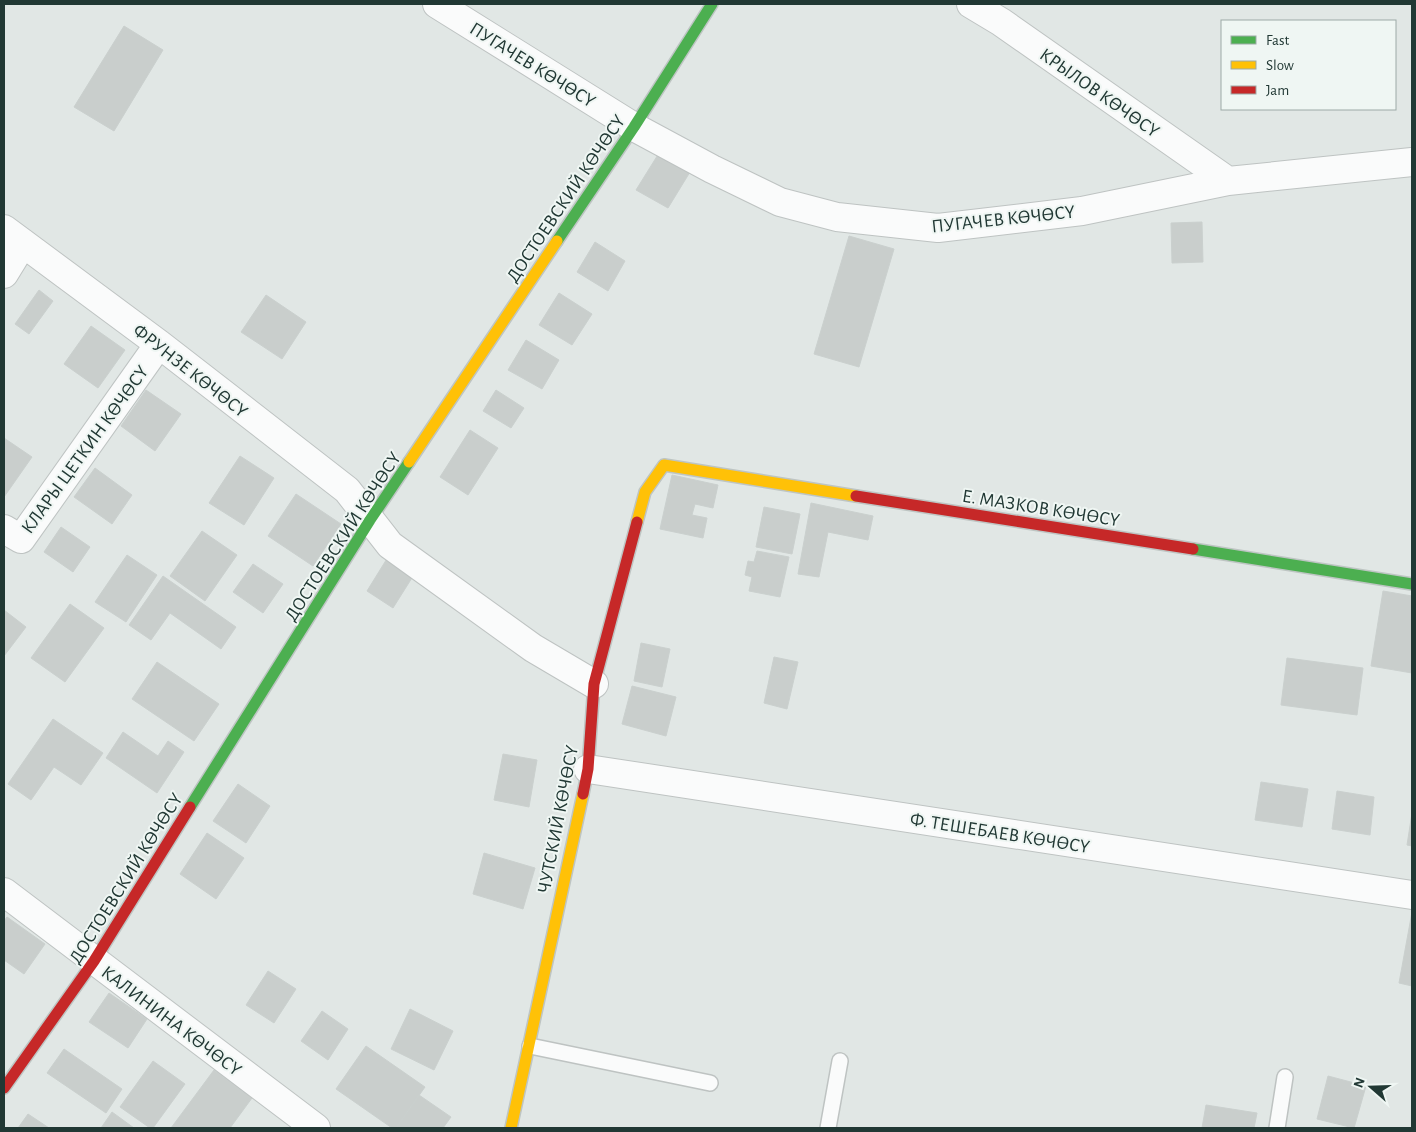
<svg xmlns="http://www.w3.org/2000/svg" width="1416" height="1132" viewBox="0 0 1416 1132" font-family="'Alegreya Sans',sans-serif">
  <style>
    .building { fill: #c9cecc; stroke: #cad0ce }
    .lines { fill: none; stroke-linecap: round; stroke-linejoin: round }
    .lane-casing { stroke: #bec3c2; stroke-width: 18 }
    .street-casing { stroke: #bec3c2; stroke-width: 30 }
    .fast-casing { stroke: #bec5c3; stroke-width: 14 }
    .slow-casing { stroke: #bec5c3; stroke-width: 14 }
    .jam-casing { stroke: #bec5c3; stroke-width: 14 }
    .lane { stroke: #fafbfb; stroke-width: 15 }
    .street { stroke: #fafbfb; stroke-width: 28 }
    .fast { stroke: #4caf50; stroke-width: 11 }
    .slow { stroke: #ffc107; stroke-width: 11 }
    .jam { stroke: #c62828; stroke-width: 11 }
    .labels { text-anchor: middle; stroke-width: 4; stroke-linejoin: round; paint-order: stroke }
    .street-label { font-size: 19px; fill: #213834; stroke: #eff6f3 }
  </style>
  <rect width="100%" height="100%" fill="#e1e7e5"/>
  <path class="building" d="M124 26 163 50 114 131 74 107Z
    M659 153 690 172 668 208 636 190Z
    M1202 222 1203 262 1172 263 1171 223Z
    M849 236 894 249 859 367 814 354Z
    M595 242 625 261 608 291 577 272Z
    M39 290 53 301 29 334 15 324Z
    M559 293 592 314 572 345 539 325Z
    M266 295 306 322 282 359 241 332Z
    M91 326 125 350 98 388 64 364Z
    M526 340 559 360 542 389 508 370Z
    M146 390 181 414 155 451 121 426Z
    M496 390 524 408 511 428 483 411Z
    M470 430 498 448 468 495 440 477Z
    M4 438 32 457 4 497Z
    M240 456 274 478 244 525 209 503Z
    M95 468 132 495 112 524 74 497Z
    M672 475 718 485 713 508 695 504 692 515 707 518 703 538 660 529Z
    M296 494 341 524 313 566 268 536Z
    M811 503 873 516 868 540 828 532 819 577 798 574Z
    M764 507 800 514 792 554 756 547Z
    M61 527 90 547 73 572 44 552Z
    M202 531 237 555 205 601 170 576Z
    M757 551 789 557 780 597 749 591 752 577 745 575 748 561 754 562Z
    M127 555 157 575 126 622 95 602Z
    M388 557 415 573 393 608 367 591Z
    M253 564 283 584 263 613 233 592Z
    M163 576 236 627 221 649 170 613 151 640 129 625Z
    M1383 591 1412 596V673L1371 666Z
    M70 604 104 628 65 682 31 658Z
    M4 610 26 627 4 656Z
    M641 643 670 649 662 687 634 681Z
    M774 657 798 662 787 709 764 703Z
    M1287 658 1363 668 1357 715 1281 705Z
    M157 662 219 704 194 741 132 699Z
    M632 686 676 697 666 736 622 724Z
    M53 719 103 753 81 785 54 767 31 800 8 784Z
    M123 732 158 756 168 741 184 752 157 793 106 758Z
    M503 754 537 760 529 807 494 800Z
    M1261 782 1308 789 1302 827 1255 820Z
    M238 784 270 806 246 843 213 821Z
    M1337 791 1374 797 1370 835 1332 829Z
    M1412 813V846L1407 845Z
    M207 833 244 858 216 899 180 874Z
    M484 853 535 868 523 909 473 894Z
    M1412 912V986L1399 983Z
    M7 917 45 944 24 974 4 960V921Z
    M268 971 296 989 274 1023 246 1005Z
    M109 993 147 1019 128 1048 89 1022Z
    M410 1009 453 1031 434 1070 391 1049Z
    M322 1011 348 1029 328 1060 301 1041Z
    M366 1046 425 1087 396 1128H392L336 1089Z
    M64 1049 122 1089 106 1113 47 1073Z
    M153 1061 185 1084 153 1128H150L120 1107Z
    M214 1070 252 1098 230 1128H171Z
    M1328 1076 1366 1086 1354 1128 1317 1119Z
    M419 1095 451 1117 443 1128H396Z
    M1206 1105 1257 1113 1254 1128H1202Z
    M112 1112 134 1128H101Z
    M28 1114 49 1128H18Z"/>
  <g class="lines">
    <g class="lane-casing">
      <path id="lane" d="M530 1046 710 1083
        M828 1128 840 1061
        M1277 1128 1285 1077"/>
    </g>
    <g class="street-casing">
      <path id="street" d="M437 4 634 127 712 169 780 202 837 217 938 228 1082 211 1228 181 1412 162
        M971 4 1001 22 1228 181
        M4 229 159 344 347 490 390 545 533 648 594 684
        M4 274 23 243
        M4 529 21 539 159 344
        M588 769 1412 895
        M4 892 316 1128"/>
    </g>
    <g class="fast-casing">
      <path id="fast" d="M557 241 634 127 712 4
        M1193 549 1412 584
        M190 807 370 520 409 462"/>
    </g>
    <g class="slow-casing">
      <path id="slow" d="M409 462 557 241
        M637 522 645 492 664 465 856 496
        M511 1128 583 794"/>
    </g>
    <g class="jam-casing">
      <path id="jam" d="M856 496 1193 549
        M583 794 588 769 594 684 637 522
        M4 1088 94 961 190 807"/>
    </g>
    <use href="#lane" class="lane"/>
    <use href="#street" class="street"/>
    <use href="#fast" class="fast"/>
    <use href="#slow" class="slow"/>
    <use href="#jam" class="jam"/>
  </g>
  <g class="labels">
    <g class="street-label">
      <text transform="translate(533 64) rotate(32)" y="7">ПУГАЧЕВ КӨЧӨСҮ</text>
      <text transform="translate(1100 92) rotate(35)" y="7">КРЫЛОВ КӨЧӨСҮ</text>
      <text transform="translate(565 198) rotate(-56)" y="7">ДОСТОЕВСКИЙ КӨЧӨСҮ</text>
      <text transform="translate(1003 218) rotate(-6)" y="7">ПУГАЧЕВ КӨЧӨСҮ</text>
      <text transform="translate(191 370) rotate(38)" y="7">ФРУНЗЕ КӨЧӨСҮ</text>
      <text transform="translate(84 449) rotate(-54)" y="7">КЛАРЫ ЦЕТКИН КӨЧӨСҮ</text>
      <text transform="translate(1041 507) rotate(9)" y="7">Е. МАЗКОВ КӨЧӨСҮ</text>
      <text transform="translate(342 536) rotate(-57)" y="7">ДОСТОЕВСКИЙ КӨЧӨСҮ</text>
      <text transform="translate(557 819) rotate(-79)" y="7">ЧУТСКИЙ КӨЧӨСҮ</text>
      <text transform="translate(1000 832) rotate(9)" y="7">Ф. ТЕШЕБАЕВ КӨЧӨСҮ</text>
      <text transform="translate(125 878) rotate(-58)" y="7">ДОСТОЕВСКИЙ КӨЧӨСҮ</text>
      <text transform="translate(172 1020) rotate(37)" y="7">КАЛИНИНА КӨЧӨСҮ</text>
    </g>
  </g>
  <rect width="1416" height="1132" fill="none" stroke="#213834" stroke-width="10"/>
  <rect x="1221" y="20" width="175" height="90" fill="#eff6f3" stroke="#9daaa7"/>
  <rect x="1231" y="36" width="25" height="8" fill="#4caf50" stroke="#9daaa7"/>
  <text x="1266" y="45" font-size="15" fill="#213834">Fast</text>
  <rect x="1231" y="61" width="25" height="8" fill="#ffc107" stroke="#9daaa7"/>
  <text x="1266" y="70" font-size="15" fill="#213834">Slow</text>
  <rect x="1231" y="86" width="25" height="8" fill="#c62828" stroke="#9daaa7"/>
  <text x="1266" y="95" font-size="15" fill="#213834">Jam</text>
  <g transform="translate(1371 1087) rotate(290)" stroke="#eff6f3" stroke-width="4" paint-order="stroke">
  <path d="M0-4L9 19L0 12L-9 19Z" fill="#213834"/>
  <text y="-8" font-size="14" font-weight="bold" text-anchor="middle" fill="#213834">N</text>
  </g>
</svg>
